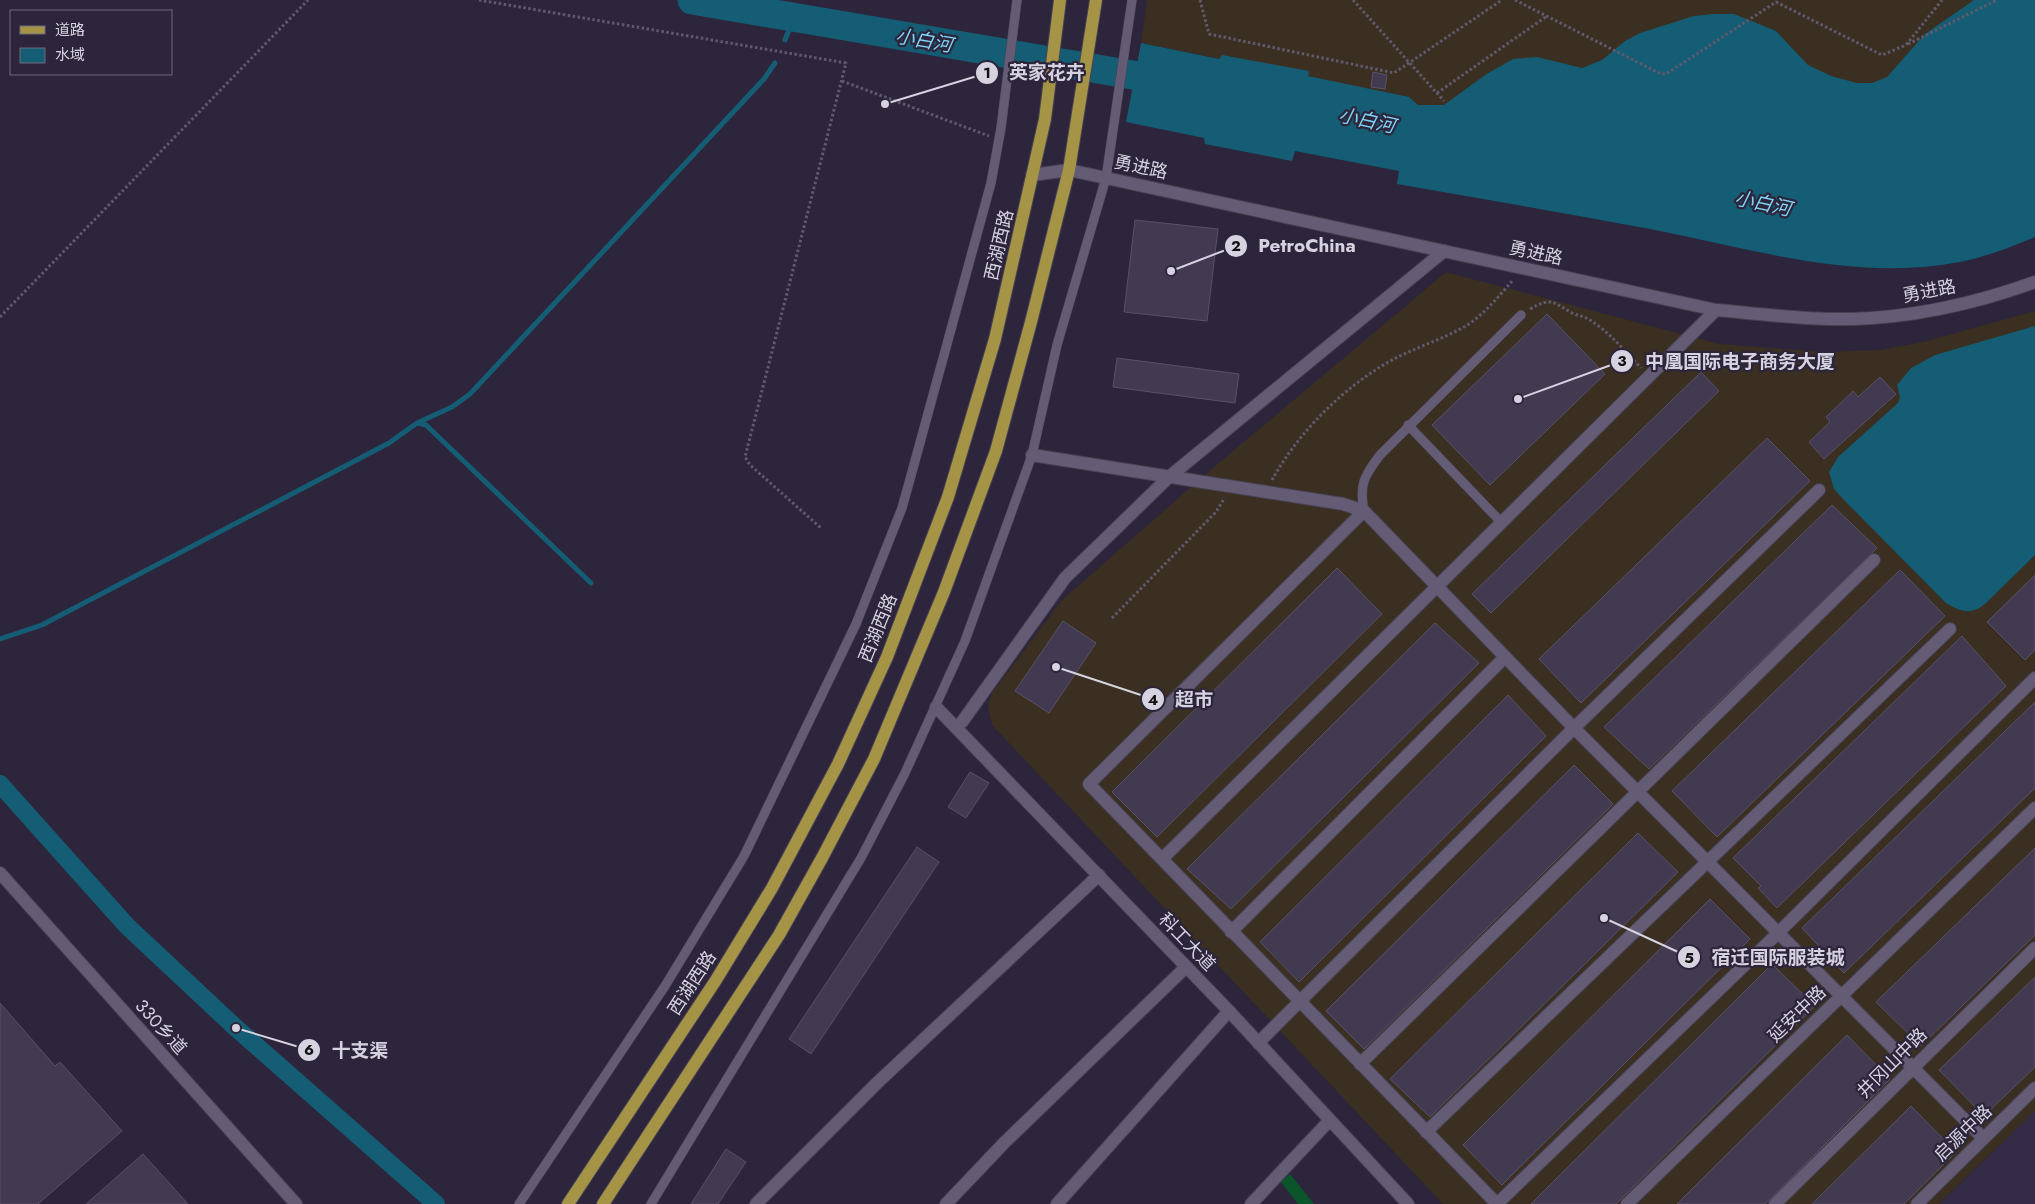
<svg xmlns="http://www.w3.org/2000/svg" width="2035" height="1204" viewBox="0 0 2035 1204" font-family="Jost,'Noto Sans SC',sans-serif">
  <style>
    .commercial { fill: #3a2f20 }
    .built { fill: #342b47 }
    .green { fill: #0a552a }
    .water { fill: #145d74 }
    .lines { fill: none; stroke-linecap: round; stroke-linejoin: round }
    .stream { stroke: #145d74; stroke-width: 5 }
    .canal { stroke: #145d74; stroke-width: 18 }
    .river { stroke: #145d74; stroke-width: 29 }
    .building { fill: #423a51; stroke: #595169 }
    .service-casing { stroke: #474153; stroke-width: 10 }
    .minor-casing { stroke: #474153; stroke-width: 14 }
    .tertiary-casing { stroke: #474153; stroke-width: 14 }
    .primary-casing { stroke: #474153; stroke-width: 14 }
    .path { stroke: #605a6e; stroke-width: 3; stroke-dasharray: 2.5 2.5; stroke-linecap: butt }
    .service { stroke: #645c75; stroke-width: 9 }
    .minor { stroke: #645c75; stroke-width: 12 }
    .tertiary { stroke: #645c75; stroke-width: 12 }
    .primary { stroke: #a59446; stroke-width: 12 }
    .labels { text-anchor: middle; stroke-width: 4.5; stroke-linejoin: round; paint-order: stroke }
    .street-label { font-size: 18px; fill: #d6d2e0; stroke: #2c253b }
    .water-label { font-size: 19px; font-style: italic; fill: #7ed4f4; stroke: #2c253b }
    .leader { fill: none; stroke: #d6d2e0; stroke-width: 2 }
    .callout-dot { fill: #d6d2e0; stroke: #2c253b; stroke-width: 2 }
    .mark-label { font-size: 15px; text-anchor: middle; font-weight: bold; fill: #111 }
    .callout-label { font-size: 19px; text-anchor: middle; font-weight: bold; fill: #d6d2e0; stroke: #2c253b; stroke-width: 4.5; stroke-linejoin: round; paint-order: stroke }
  </style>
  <rect width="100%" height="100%" fill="#2c253b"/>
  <path class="commercial" d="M1147 0H2035L1785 190 1220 59 1141 43Z
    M1446 272 1719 344 1824 352 1880 350 1923 342 2035 311V1111L1939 1204H1443L992 725 988 708 992 693 1062 600 1214 467Z"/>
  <path class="built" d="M2035 1111V1204H1939Z"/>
  <path class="green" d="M1290 1174 1314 1204H1298L1281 1182Z"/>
  <path class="water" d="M1974 0H2035V237C2010 247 1986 257 1960 262 1856 282 1752 249 1650 229 1566 213 1482 199 1397 184L1399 171 1295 151 1292 161 1205 144 1204 138 1126 122 1141 43 1219 59 1222 55 1309 71 1308 76 1409 97 1418 105H1444L1485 75 1513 59 1537 57 1582 68 1602 60 1625 41 1640 33 1694 16 1713 14H1734L1776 31 1808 65 1831 76 1857 83H1872L1887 77 1925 34Z
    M2035 326V555L1985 604C1971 615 1961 612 1946 603L1843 499 1834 489 1829 472 1838 457 1898 403 1900 397 1897 385 1911 368 1935 355Z"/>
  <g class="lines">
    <path class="stream" d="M785 40 794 17
      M417 423 452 407 470 394 764 79 775 63
      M0 639 42 625 389 443 417 423 426 425 591 583"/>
    <path class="canal" d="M0 784 127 926 236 1028 436 1204"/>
    <path class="river" d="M692 0 1174 82"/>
  </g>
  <path class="building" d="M1373 72 1387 75 1385 89 1371 87Z
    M1135 220 1218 229 1207 321 1124 312Z
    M1547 314 1605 374 1490 485 1432 425Z
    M1117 358 1239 374 1235 403 1113 387Z
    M1701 372 1719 391 1491 613 1472 594Z
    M1880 377 1896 394 1824 459 1809 442 1830 422 1826 417 1853 391 1858 397Z
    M1767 438 1810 481 1581 703 1539 659Z
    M1832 505 1877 548 1649 769 1604 727Z
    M1337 568 1382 614 1157 837 1112 792Z
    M1900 570 1945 616 1717 837 1672 791Z
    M2035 575V650L2025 660 1987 622Z
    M1063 621 1096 643 1049 713 1015 691Z
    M1435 623 1479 663 1231 909 1187 869Z
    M1962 636 2006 686 1777 908 1758 888 1761 886 1733 858Z
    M1508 695 1546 736 1299 982 1260 942Z
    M2035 702V788L1844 973 1802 928Z
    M1574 765 1613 804 1364 1049 1326 1011Z
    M970 772 989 783 966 818 948 807Z
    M1638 833 1678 872 1430 1117 1390 1079Z
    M917 847 939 862 811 1054 789 1039Z
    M2035 848V935L1921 1046 1876 1002Z
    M1710 899 1750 939 1502 1185 1463 1145Z
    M1772 964 1815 1006 1620 1200 1616 1204H1531Z
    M2035 977V1067L1984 1116 1939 1070Z
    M0 1003 55 1066 60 1062 122 1131 38 1204H0Z
    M1847 1035 1890 1079 1765 1204H1677Z
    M1911 1106 1956 1152 1904 1204H1812Z
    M726 1149 746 1162 718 1204H691Z
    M143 1154 188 1204H86Z"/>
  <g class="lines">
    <g class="service-casing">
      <path id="service" d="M1408 425 1501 522
        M1364 511C1359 485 1364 476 1380 455L1521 315
        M519 1204 665 986 744 856 856 624 902 508 912 472 991 183 1001 128 1017 0
        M651 1204 861 858 905 773 965 641 1032 455 1057 345 1106 178 1132 0"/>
    </g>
    <g class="minor-casing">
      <path id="minor" d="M1032 455 1343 504 1364 511 1574 728 1983 1138
        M1364 511 1089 784 1497 1204 1778 933 2035 678
        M962 722 1065 578 1169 477 1444 251
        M1162 859 1716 310
        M1231 932 1505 657
        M1258 1043 1574 728 1819 490
        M1360 1064 1874 560
        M1426 1132 1950 629
        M756 1204 877 1083 1099 875
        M946 1204 1004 1143 1186 967
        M1057 1204 1229 1011
        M1251 1204 1330 1120
        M1627 1204 2035 808
        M1775 1204 2035 948
        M1917 1204 2035 1088"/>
    </g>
    <g class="tertiary-casing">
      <path id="tertiary" d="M1032 175 1069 170 1716 310C1761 314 1807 320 1853 319 1915 317 1977 303 2035 282
        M936 707 1229 1011 1408 1204
        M0 873 296 1204"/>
    </g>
    <g class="primary-casing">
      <path id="primary" d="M568 1204 716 980 772 888 838 764 887 657 948 497 995 339 1045 119 1060 0
        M603 1204 779 935 822 858 874 759 944 592 996 451 1031 322 1069 170 1096 0"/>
    </g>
    <path class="path" d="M479 0 846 63 745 457 750 465 821 528
      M1200 0 1209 34 1394 73 1502 0
      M1353 0 1444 101
      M1515 0 1661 74H1666L1776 2 1882 55 1906 45 1942 0
      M1908 44 1997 0
      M842 81 989 136
      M1437 93 1547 16
      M1530 309C1553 296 1553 303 1572 313 1578 316 1584 316 1590 320 1609 332 1625 351 1641 368
      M0 317 308 0
      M1272 480C1298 433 1340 391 1385 364 1410 349 1439 341 1464 327 1483 316 1499 296 1513 280
      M1112 618 1216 512 1224 499"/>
    <use href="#service" class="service"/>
    <use href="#minor" class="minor"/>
    <use href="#tertiary" class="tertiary"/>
    <use href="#primary" class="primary"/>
  </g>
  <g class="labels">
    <g class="street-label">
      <text transform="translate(1141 167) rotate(12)" y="6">勇进路</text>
      <text transform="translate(999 245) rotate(-77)" y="6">西湖西路</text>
      <text transform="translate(1536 253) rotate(12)" y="6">勇进路</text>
      <text transform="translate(1929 291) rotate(-11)" y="6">勇进路</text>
      <text transform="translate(878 628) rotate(-68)" y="6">西湖西路</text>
      <text transform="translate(1187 942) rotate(46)" y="6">科工大道</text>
      <text transform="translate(692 983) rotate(-57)" y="6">西湖西路</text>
      <text transform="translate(1797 1014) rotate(-44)" y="6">延安中路</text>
      <text transform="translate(161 1027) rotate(48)" y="6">330乡道</text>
      <text transform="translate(1892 1063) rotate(-45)" y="6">井冈山中路</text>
      <text transform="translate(1963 1133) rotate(-44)" y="6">启源中路</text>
    </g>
    <g class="water-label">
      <text transform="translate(924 40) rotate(10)" y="7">小白河</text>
      <text transform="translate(1367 120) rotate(12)" y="7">小白河</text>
      <text transform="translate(1763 203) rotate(12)" y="7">小白河</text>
    </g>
  </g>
  <path class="leader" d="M885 104L987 73M1171 271L1236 246M1518 399L1622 361M1056 667L1153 699M1604 918L1689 957M236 1028L309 1050"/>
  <g class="callout-dot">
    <circle cx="885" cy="104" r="5"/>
    <circle cx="1171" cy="271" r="5"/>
    <circle cx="1518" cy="399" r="5"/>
    <circle cx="1056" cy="667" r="5"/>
    <circle cx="1604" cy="918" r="5"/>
    <circle cx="236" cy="1028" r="5"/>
    <circle cx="987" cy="73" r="12"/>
    <circle cx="1236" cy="246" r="12"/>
    <circle cx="1622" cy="361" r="12"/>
    <circle cx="1153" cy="699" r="12"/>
    <circle cx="1689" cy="957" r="12"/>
    <circle cx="309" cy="1050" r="12"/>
  </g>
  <g class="mark-label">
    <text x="987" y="78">1</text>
    <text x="1236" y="251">2</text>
    <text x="1622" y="366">3</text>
    <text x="1153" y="705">4</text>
    <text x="1689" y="963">5</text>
    <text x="309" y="1055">6</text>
  </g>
  <g class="callout-label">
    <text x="1047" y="79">英家花卉</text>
    <text x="1307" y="252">PetroChina</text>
    <text x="1740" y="368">中凰国际电子商务大厦</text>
    <text x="1194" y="706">超市</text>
    <text x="1778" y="964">宿迁国际服装城</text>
    <text x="360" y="1057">十支渠</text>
  </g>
  <rect x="10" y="10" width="162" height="65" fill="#2c253b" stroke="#706a7d"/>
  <rect x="20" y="26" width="25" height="8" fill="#a59446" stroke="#706a7d"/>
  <text x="55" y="35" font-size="15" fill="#d6d2e0">道路</text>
  <rect x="20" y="48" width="25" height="15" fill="#145d74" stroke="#706a7d"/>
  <text x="55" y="60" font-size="15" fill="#d6d2e0">水域</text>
</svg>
